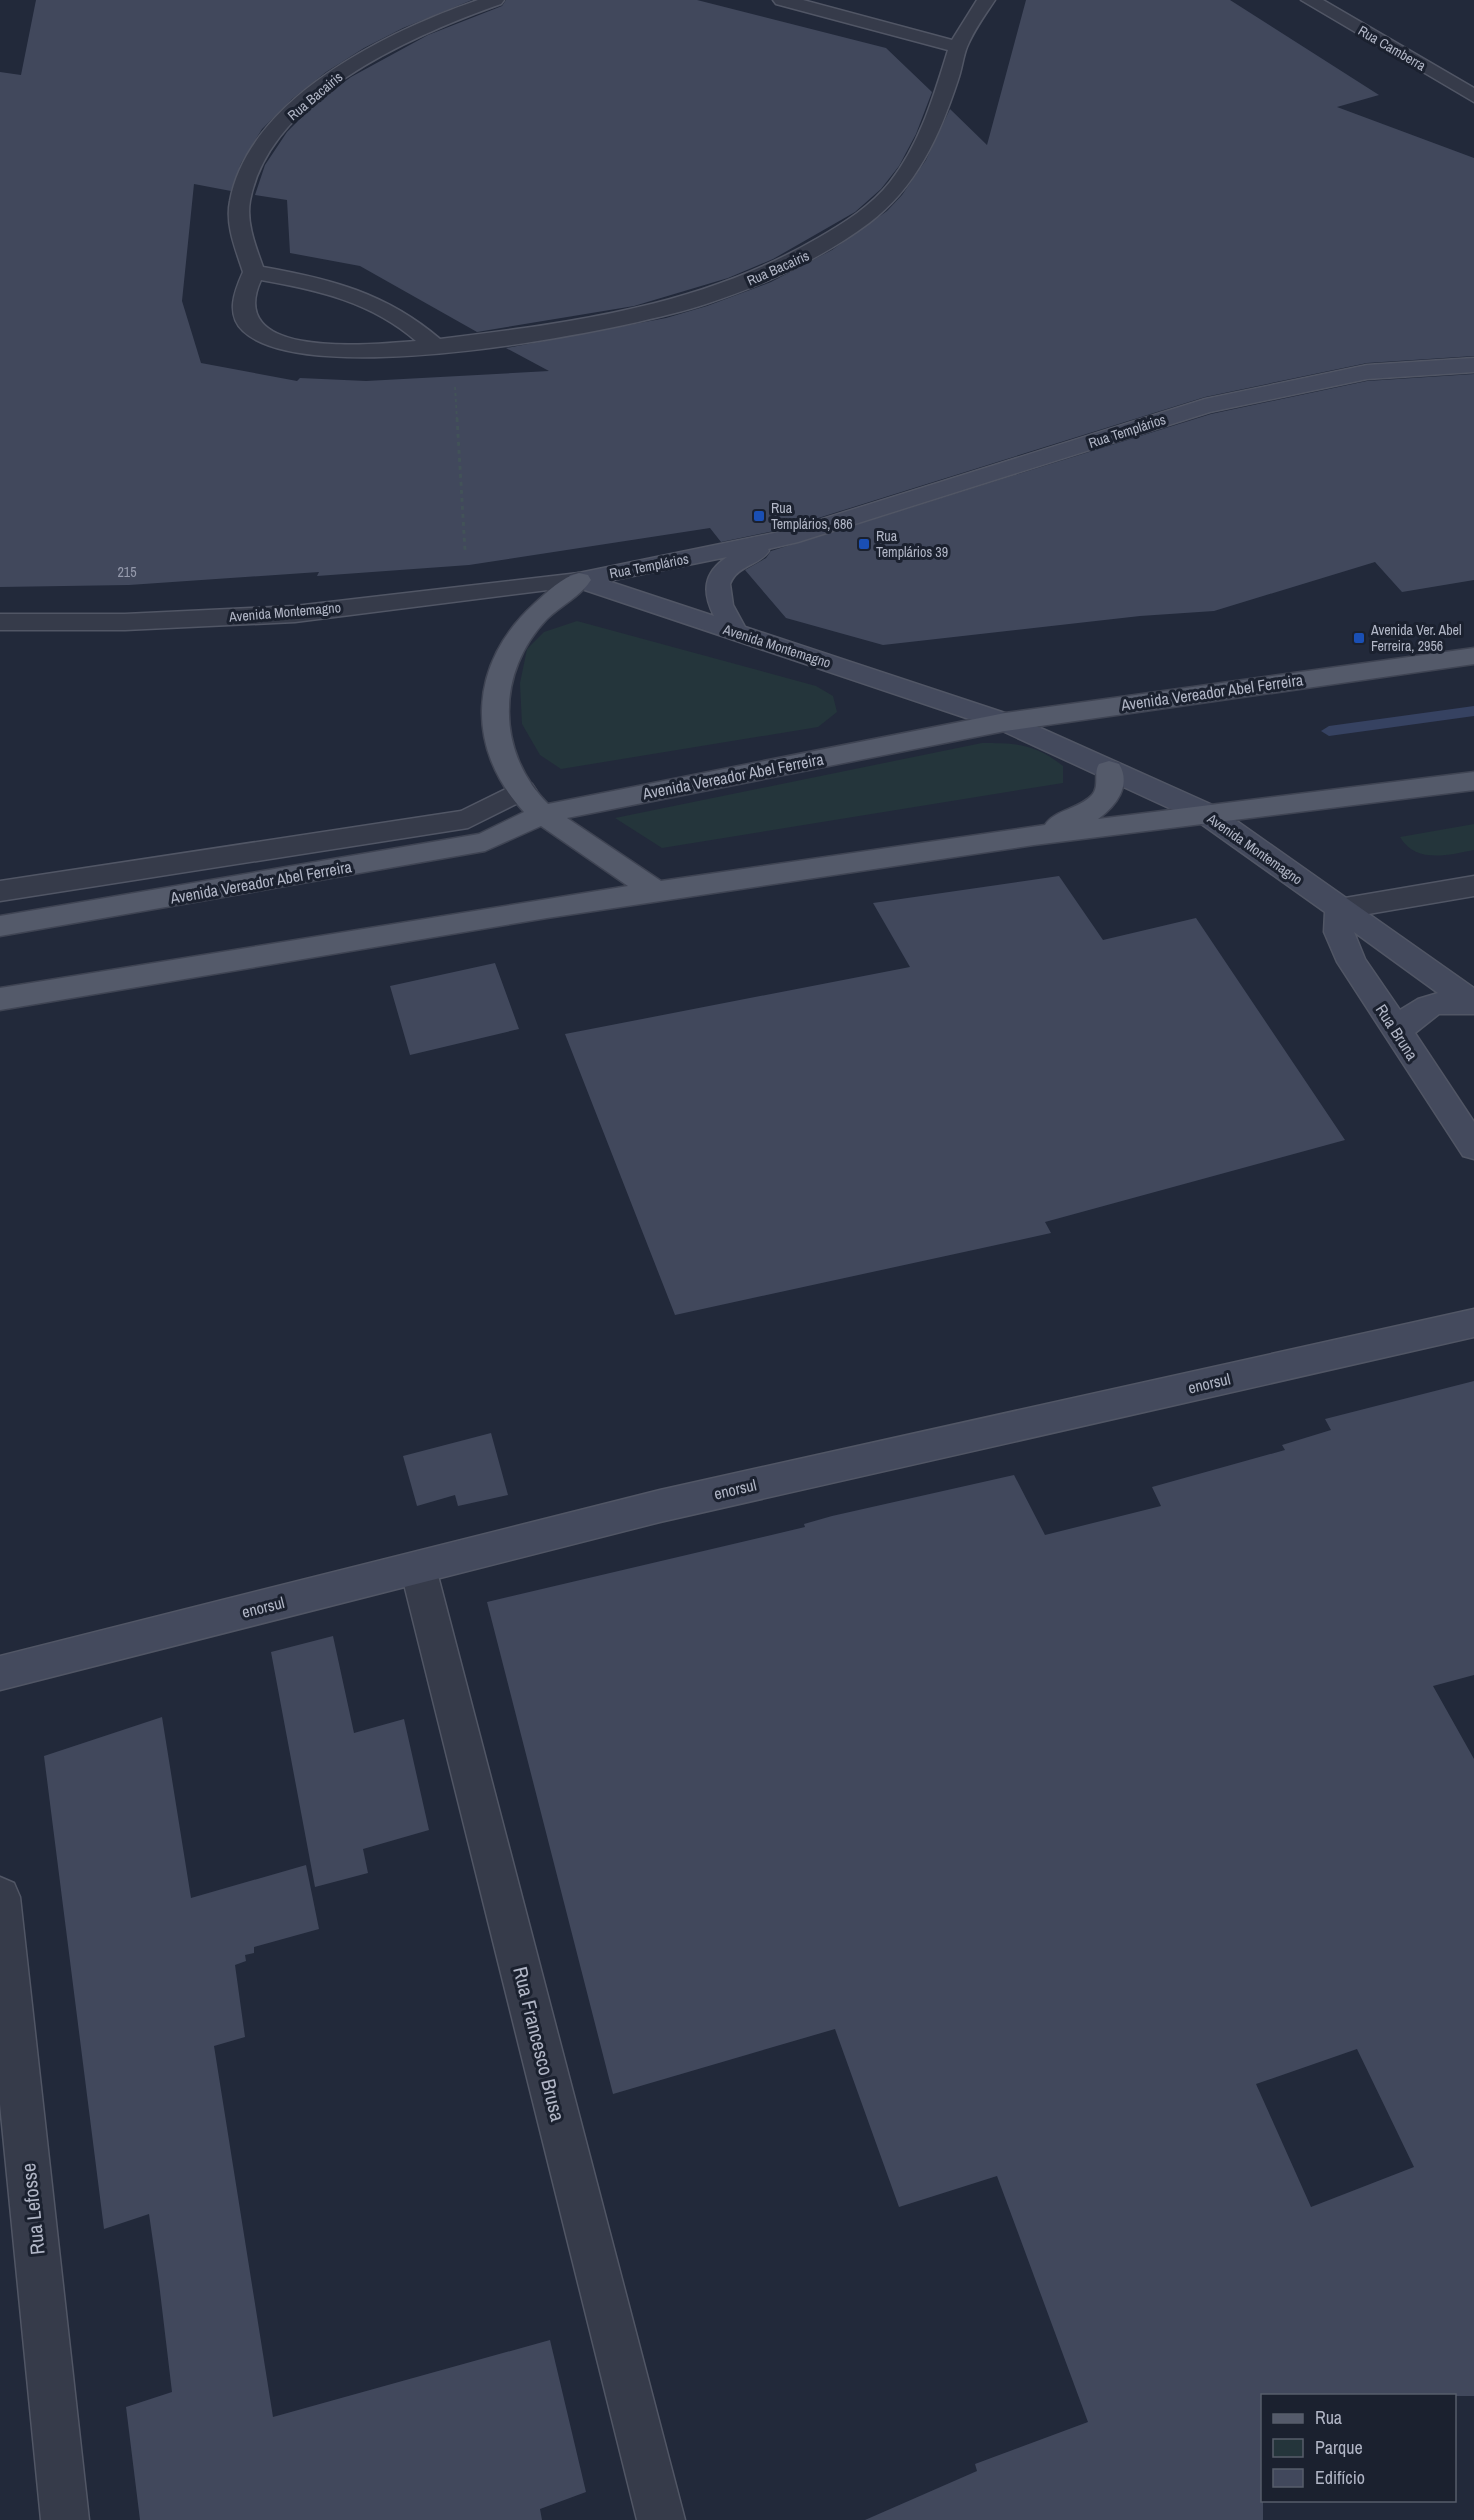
<svg xmlns="http://www.w3.org/2000/svg" width="1474" height="2520" viewBox="0 0 1474 2520" font-family="'Archivo Narrow',sans-serif">
  <style>
    .green { fill: #24353b }
    .lines { fill: none; stroke-linecap: round; stroke-linejoin: round }
    .stream { fill: #364261; fill-rule: evenodd }
    .building { fill: #41485c; fill-rule: evenodd }
    .lane-casing { stroke: #515665; stroke-width: 3 }
    .street-casing { stroke: #515665; stroke-width: 3 }
    .secondary-casing { stroke: #515665; stroke-width: 3 }
    .primary-casing { stroke: #3f4453; stroke-width: 3 }
    .path-far1 { stroke: #425258; stroke-width: 2; stroke-dasharray: 3 3; stroke-linecap: butt }
    .path { stroke: #425258; stroke-width: 3; stroke-dasharray: 4 4; stroke-linecap: butt }
    .lane { fill: #363b4a; fill-rule: evenodd }
    .street { fill: #363b4a; fill-rule: evenodd }
    .secondary { fill: #444a5d; fill-rule: evenodd }
    .primary { fill: #545a6a; fill-rule: evenodd }
    .transit-dot { fill: #1a4fb4; stroke: #1b212f; stroke-width: 2 }
    .labels { text-anchor: middle; stroke-width: 6; stroke-linejoin: round; paint-order: stroke }
    .far-street-label { font-size: 14px; fill: #b1b6c6; stroke: #1b212f }
    .far-poi-label { font-size: 14px; fill: #b1b6c6; stroke: #1b212f; text-anchor: start }
    .number-label { font-size: 14px; fill: #959aac }
    .street-label { font-size: 16px; fill: #b1b6c6; stroke: #1b212f }
    .near-street-label { font-size: 20px; fill: #b1b6c6; stroke: #1b212f }
  </style>
  <rect width="100%" height="100%" fill="#22293a"/>
  <path class="green" d="M577 621 816 686 833 696 837 712 818 727 561 769 540 755 522 724 520 683 527 649 544 632Z
    M982 743C1017 743 1035 744 1063 766V783L662 848 615 818Z
    M1474 824V850C1448 855 1416 864 1400 837Z"/>
  <g class="lines">
    <path class="stream" d="M1474 706V716L1329 736 1321 731 1329 726Z"/>
  </g>
  <path class="building" d="M36 0H472L403 28 364 48 326 72 292 99 262 129 241 163 231 191 194 184 182 301 201 363 297 381 300 378 366 381 549 371 506 348 666 318 707 306 771 282 832 250 887 211 902 195 926 160 950 109 987 145 1026 0H1230L1379 95 1337 107 1474 158V356L1367 363 1205 397 783 529 721 542 710 528 469 565 317 576 319 572 129 585 0 587V72L21 75Z
    M506 0H697L886 48 932 92 916 134 899 166 881 189 855 212 773 259 728 278 634 306 477 332 360 266 290 253 287 200 255 195 265 165 287 132 316 103 351 77 428 35 502 6Z
    M1474 374V580L1402 592 1375 562 1214 611 1140 616 883 645 786 618 745 570 766 558 771 551 1211 414 1367 381Z
    M1059 876 1103 940 1196 918 1345 1140 1045 1222 1051 1233 675 1315 565 1034 910 967 873 903Z
    M495 963 519 1029 410 1055 390 986Z
    M1474 1381V1675L1433 1686 1474 1759V2396H1263V2520H865L977 2471 975 2464 1088 2422 997 2176 899 2207 835 2029 613 2094 487 1602 805 1527 804 1524 832 1516 1014 1475 1045 1535 1161 1506 1152 1487 1285 1450 1282 1445 1331 1430 1325 1419ZM1357 2049 1414 2167 1311 2207 1256 2084Z
    M491 1433 508 1495 458 1506 455 1495 417 1506 403 1456Z
    M333 1636 354 1733 404 1719 429 1830 363 1849 368 1873 315 1887 271 1652Z
    M162 1717 191 1898 306 1865 319 1929 254 1947V1953L245 1955 246 1961 235 1965 245 2037 214 2046 273 2417 550 2340 586 2492 540 2509 542 2520H140L126 2407 172 2392 159 2283 149 2214 104 2229 44 1756Z"/>
  <g class="lines">
    <g class="lane-casing">
      <path id="lane" d="M522 781 532 784 536 790 532 796 468 828 0 901V881L461 811Z"/>
    </g>
    <g class="street-casing">
      <path id="street" d="M478 0H504L501 4C413 35 269 97 250 201 246 223 256 247 263 267 331 279 386 293 440 339 571 323 702 306 818 238 844 223 871 206 890 182 920 144 934 95 948 50L776 4 773 0H803L952 40 977 0H995C985 15 974 30 967 47 963 57 962 69 958 80 940 135 916 188 869 223 819 260 764 285 706 304 624 331 308 392 243 331 225 314 235 290 243 272 236 250 225 225 230 201 249 98 388 31 478 0ZM261 280C318 290 371 302 416 341 373 344 224 361 261 280Z
        M1301 0H1323L1474 88V102Z
        M579 573 588 575 591 580 588 585 295 622 125 630H0V614H125L295 606Z
        M1474 876V896L1339 919 1329 916 1325 909 1329 902 1339 899Z
        M418 1552 431 1556 436 1568 685 2520H637L400 1568 405 1556Z
        M0 1877 14 1883 20 1897 89 2520H41L0 2104Z"/>
    </g>
    <g class="secondary-casing">
      <path id="secondary" d="M1474 358V372L1367 379 1210 412 798 542 768 549 769 551C759 566 737 565 730 584L733 605 745 627 1014 716 1217 807 1474 988V1014H1439L1415 1033 1474 1122V1159L1463 1156 1337 962 1324 932 1325 912 1197 821 996 728 570 585 567 580 570 575 579 573 784 531 1205 399 1367 365ZM727 557C703 573 702 592 714 616L608 581ZM1354 932 1438 993 1418 999 1400 1010 1365 959Z
        M1474 1309V1337L660 1522 0 1690V1656L660 1490Z"/>
    </g>
    <g class="primary-casing">
      <path id="primary" d="M579 573 588 575 591 580C581 596 560 606 547 619 496 672 496 752 548 804L1005 713 1474 648V664L1005 731 567 818 661 881 1045 825C1054 810 1079 809 1092 795 1100 786 1093 773 1099 764L1109 761 1119 764C1132 785 1116 806 1098 819L1474 772V790L1034 845 547 918 0 1010V988L628 886 541 826 485 851 0 936V916L479 834 524 812C464 747 469 663 534 604 547 592 562 577 579 573Z"/>
    </g>
    <path class="path-far1" d="M455 387 457 420"/>
    <path class="path" d="M457 418 465 550"/>
    <use href="#lane" class="lane"/>
    <use href="#street" class="street"/>
    <use href="#secondary" class="secondary"/>
    <use href="#primary" class="primary"/>
  </g>
  <g class="transit-dot">
    <rect x="753" y="510" width="12" height="12" rx="3"/>
    <rect x="858" y="538" width="12" height="12" rx="3"/>
    <rect x="1353" y="632" width="12" height="12" rx="3"/>
  </g>
  <g class="labels">
    <g class="far-street-label">
      <text transform="translate(1392 48) rotate(30)" y="5">Rua Camberra</text>
      <text transform="translate(315 96) rotate(-40)" y="5">Rua Bacairis</text>
      <text transform="translate(778 268) rotate(-24)" y="5">Rua Bacairis</text>
      <text transform="translate(1127 431) rotate(-18)" y="5">Rua Templários</text>
      <text transform="translate(649 566) rotate(-11)" y="5">Rua Templários</text>
      <text transform="translate(285 612) rotate(-5)" y="5">Avenida Montemagno</text>
      <text transform="translate(777 646) rotate(18)" y="5">Avenida Montemagno</text>
      <text transform="translate(1255 849) rotate(35)" y="5">Avenida Montemagno</text>
    </g>
    <g class="far-poi-label">
      <text x="771" y="513">Rua<tspan x="771" dy="16">Templários, 686</tspan></text>
      <text x="876" y="541">Rua<tspan x="876" dy="16">Templários 39</tspan></text>
      <text x="1371" y="635">Avenida Ver. Abel<tspan x="1371" dy="16">Ferreira, 2956</tspan></text>
    </g>
    <g class="number-label">
      <text x="127" y="577">215</text>
    </g>
    <g class="street-label">
      <text transform="translate(1212 692) rotate(-8)" y="6">Avenida Vereador Abel Ferreira</text>
      <text transform="translate(733 776) rotate(-11)" y="6">Avenida Vereador Abel Ferreira</text>
      <text transform="translate(261 882) rotate(-10)" y="6">Avenida Vereador Abel Ferreira</text>
      <text transform="translate(1397 1032) rotate(57)" y="6">Rua Bruna</text>
      <text transform="translate(1209 1383) rotate(-13)" y="6">enorsul</text>
      <text transform="translate(735 1489) rotate(-13)" y="6">enorsul</text>
      <text transform="translate(263 1607) rotate(-14)" y="6">enorsul</text>
    </g>
    <g class="near-street-label">
      <text transform="translate(539 2044) rotate(76)" y="7">Rua Francesco Brusa</text>
      <text transform="translate(33 2209) rotate(-96)" y="7">Rua Lefosse</text>
    </g>
  </g>
  <rect x="1261" y="2394" width="195" height="108" fill="#1b212f" stroke="#575d6b" stroke-width="1.5"/>
  <rect x="1273" y="2414" width="30" height="9" fill="#545a6a" stroke="#575d6b" stroke-width="1.5"/>
  <text x="1315" y="2424" font-size="18" fill="#b1b6c6">Rua</text>
  <rect x="1273" y="2439" width="30" height="18" fill="#24353b" stroke="#575d6b" stroke-width="1.5"/>
  <text x="1315" y="2454" font-size="18" fill="#b1b6c6">Parque</text>
  <rect x="1273" y="2469" width="30" height="18" fill="#41485c" stroke="#575d6b" stroke-width="1.5"/>
  <text x="1315" y="2484" font-size="18" fill="#b1b6c6">Edifício</text>
</svg>
